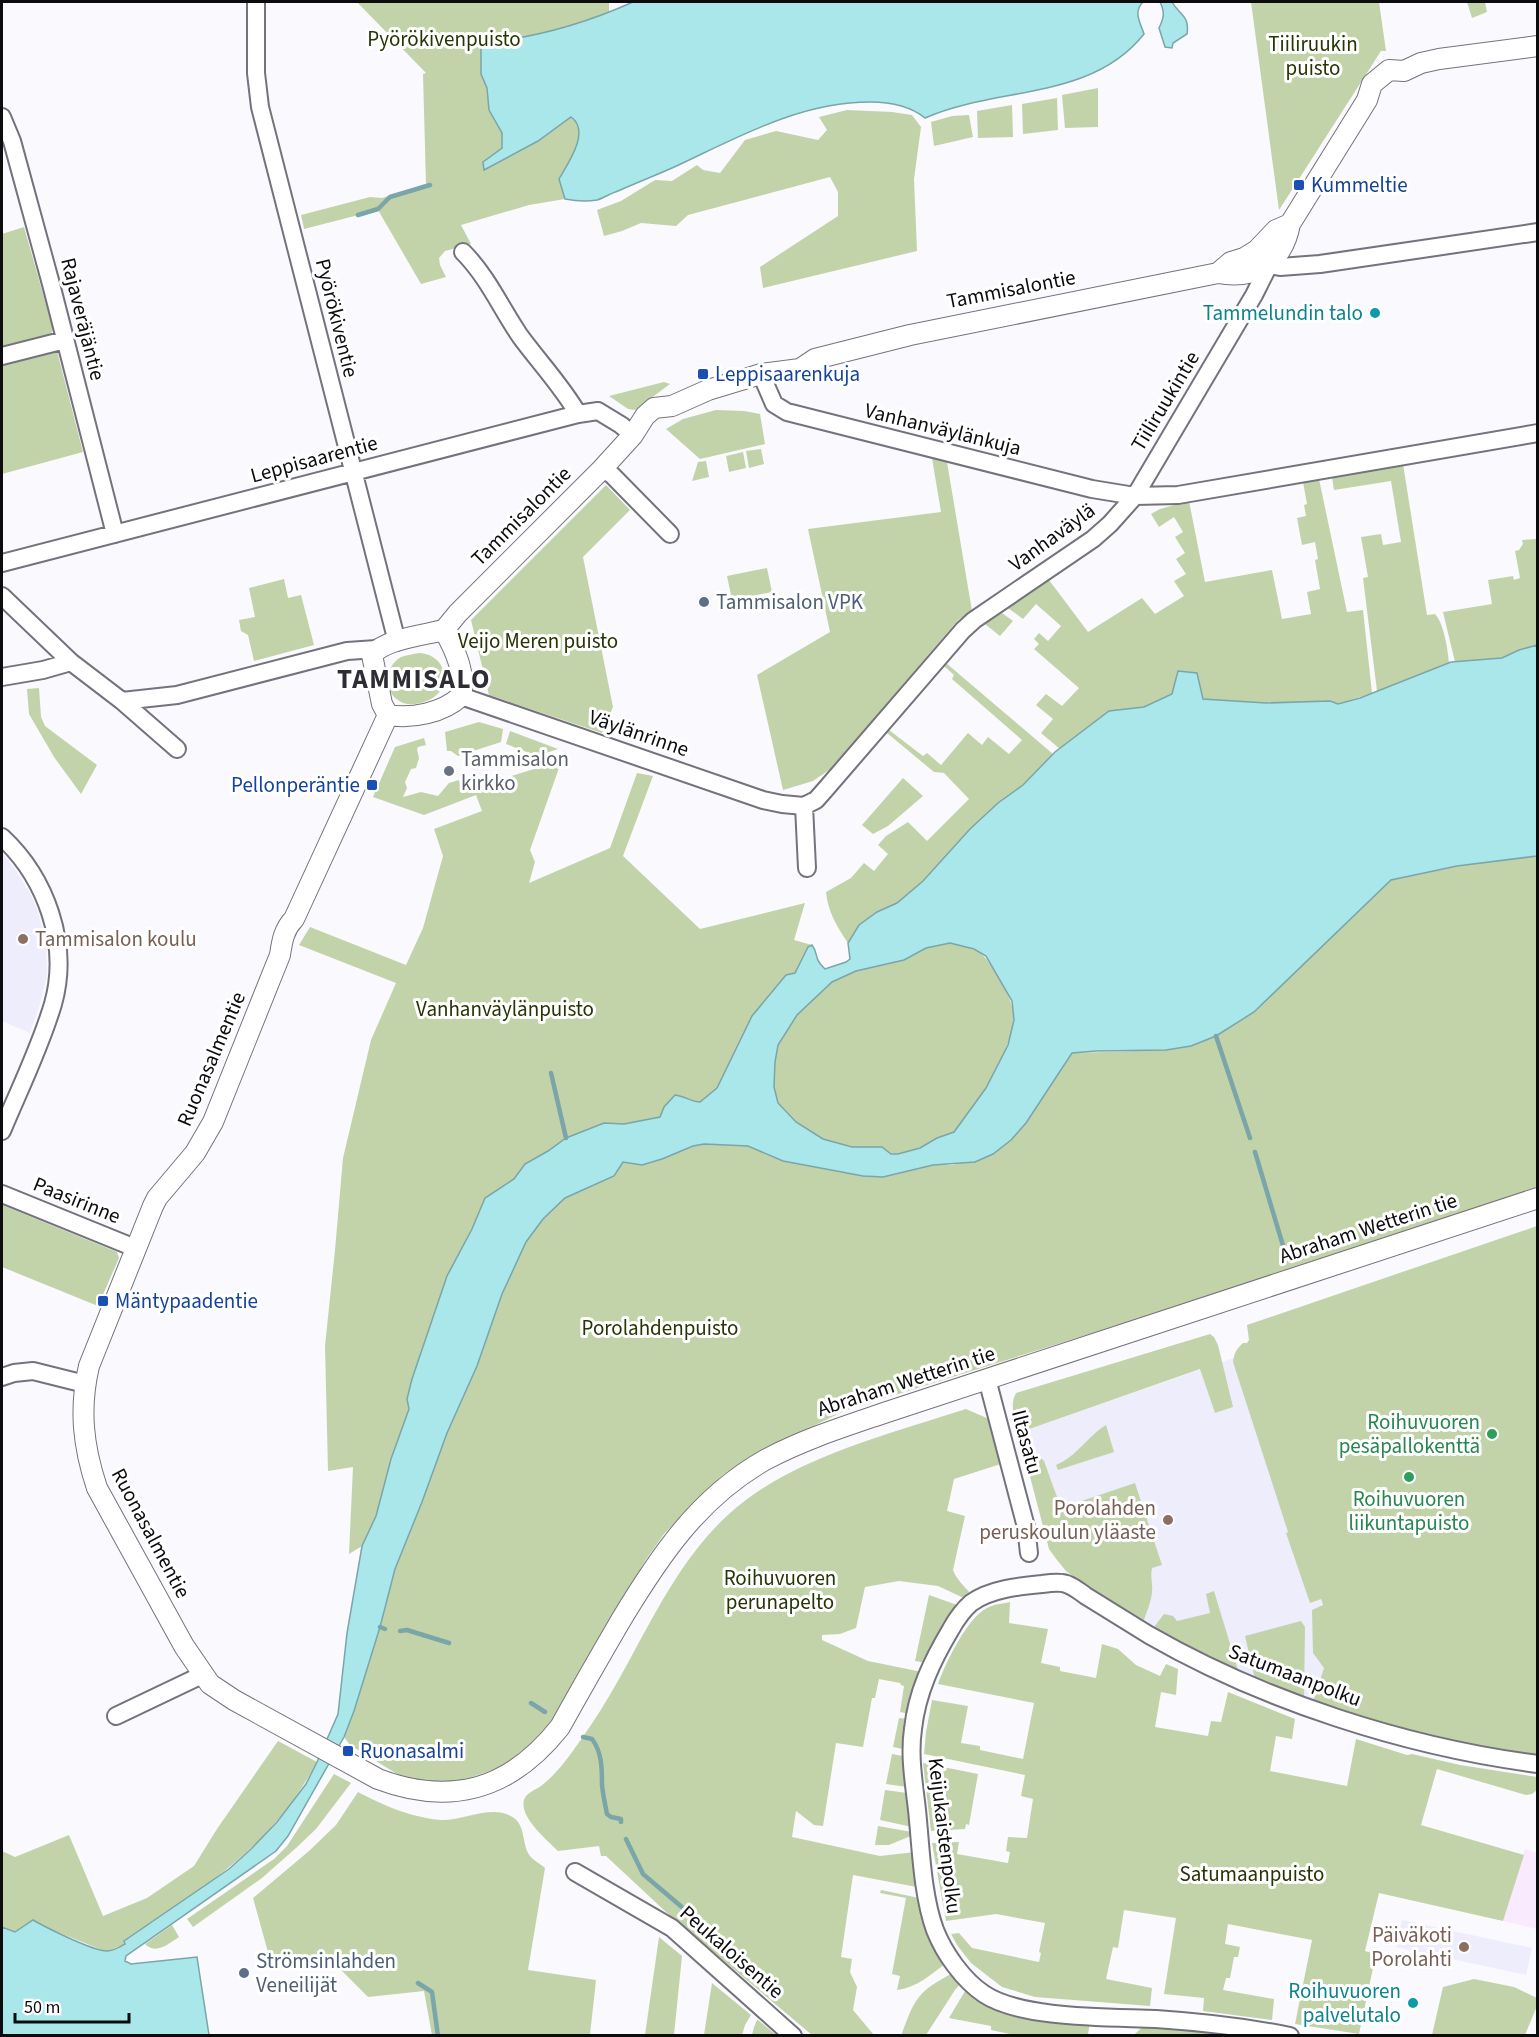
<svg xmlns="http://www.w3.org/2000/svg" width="1539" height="2037" viewBox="0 0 1539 2037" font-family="'Source Sans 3',sans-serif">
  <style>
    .commercial { fill: #f9eafd }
    .built { fill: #eeedfc }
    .green { fill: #c2d3a9 }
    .water { fill: #a9e7eb; stroke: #7aa5a9; stroke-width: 1.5; fill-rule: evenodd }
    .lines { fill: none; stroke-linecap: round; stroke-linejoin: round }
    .stream { stroke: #7aa5a9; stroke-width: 4.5 }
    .minor-casing { stroke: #74737d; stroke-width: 20 }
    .tertiary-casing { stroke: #74737d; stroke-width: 22 }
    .minor { stroke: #fff; stroke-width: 16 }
    .tertiary { stroke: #fff; stroke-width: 20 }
    .transit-dot { fill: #1a4fb4; stroke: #fff; stroke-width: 2 }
    .culture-dot { fill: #0f9aa8; stroke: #fff; stroke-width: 2 }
    .service-dot { fill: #5c6f8a; stroke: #fff; stroke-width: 2 }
    .worship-dot { fill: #6b7280; stroke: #fff; stroke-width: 2 }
    .education-dot { fill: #8d6e63; stroke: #fff; stroke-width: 2 }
    .leisure-dot { fill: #2e9e5b; stroke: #fff; stroke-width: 2 }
    .labels { text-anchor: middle; stroke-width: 6; stroke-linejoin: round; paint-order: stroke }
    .park-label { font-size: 21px; fill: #263503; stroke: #fff }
    .transit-label { font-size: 21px; fill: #164399; stroke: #fff; text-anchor: start }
    .street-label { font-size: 21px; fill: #0c0c0f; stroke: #fff }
    .culture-label { font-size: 21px; fill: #0d838f; stroke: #fff; text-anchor: end }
    .service-label { font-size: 21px; fill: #4e5e75; stroke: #fff; text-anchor: start }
    .worship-label { font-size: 21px; fill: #5b616d; stroke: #fff; text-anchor: start }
    .education-label { font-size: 21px; fill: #785e54; stroke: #fff; text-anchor: end }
    .leisure-label { font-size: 21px; fill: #27864d; stroke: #fff; text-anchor: end }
    .district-label { font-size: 27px; font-weight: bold; letter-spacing: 1.5px; fill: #2e2d36; stroke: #fff }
  </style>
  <rect width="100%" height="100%" fill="#faf9fe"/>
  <path class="commercial" d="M1525 1849 1537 1853V1929L1503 1921Z"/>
  <path class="built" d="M2 852 17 872 31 895 38 912 46 944 47 975 40 1004 30 1033 2 1021Z
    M1239 1356 1334 1639 1313 1702 1271 1686 1176 1640 1081 1582 1066 1571 1049 1549 1018 1433Z
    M1402 1920 1532 1948 1526 1975 1396 1947Z"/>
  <path class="green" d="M357 2H609V13C569 30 524 39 481 44V74L487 88 489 110 502 133V148L483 162 484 169 538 141 571 117C590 131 568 162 559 179L565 199 529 205 461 225 471 244 445 251 439 258 440 265 446 277 421 284 378 210 304 229 301 215 370 197 382 198 426 184 423 74 426 73Z
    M1251 2H1379L1386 51H1381L1279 210Z
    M1467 2H1485L1487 12 1472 18Z
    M1098 88V127L1065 128 1062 95Z
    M1057 98 1058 130 1023 134 1022 104Z
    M1012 105 1013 137 978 138 977 111Z
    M847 110 892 112 912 115 921 127 914 179 917 251 763 288 760 267 838 216V192L830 177 688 215 676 226 641 223 622 231 604 236 597 210 621 201 655 180 672 181 697 165 703 170 720 173 745 140 776 131 818 140 827 130 819 117Z
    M969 115 973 137 934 146 931 122 952 116Z
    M24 227 53 329 50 336 2 351V234Z
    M56 347 83 452 2 474V361Z
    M664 382 670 384 635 410 628 409 609 396Z
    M716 410 744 411 760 414 765 444 700 459 666 429 683 419Z
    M761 449 764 464 749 468 746 451Z
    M743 452 746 468 729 472 726 456Z
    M932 458 947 462 972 611 958 620 832 768 813 781 783 790 757 675 830 632 808 529 941 512Z
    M706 461 709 477 692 481 698 462Z
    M1403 464 1427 615 1435 614C1444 623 1448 651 1449 663L1377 691 1363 578 1368 577 1361 537 1381 534 1383 545 1401 542 1391 481 1334 490 1332 477Z
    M1319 479 1347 612 1363 610 1372 693 1338 704 1330 701 1266 703 1203 699 1172 694 1144 707 1109 711 1060 749 1041 733 1053 719 1036 705 1046 694 1062 706 1079 688 1034 649 1039 644 1034 639 1039 633 1048 641 1061 626 1036 604 1023 619 1008 608 1049 580 1088 632 1142 598 1155 614 1184 596 1174 581 1186 574 1176 559 1185 553 1175 537 1183 532 1174 517 1159 527 1151 514 1160 509 1189 501 1205 582 1272 570 1282 619 1311 614 1307 592 1320 589 1315 560 1318 559 1315 542 1302 545 1297 518 1306 516 1304 505 1307 504 1303 482Z
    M606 485 630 510 583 557 613 707 602 733 489 695 471 620Z
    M1537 539V645L1519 650 1502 658 1455 662 1443 612 1492 604 1488 580 1513 576 1514 580 1520 578 1515 551 1519 550 1523 544 1522 540Z
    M767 568 772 592 732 600 727 576Z
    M284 579 288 598 301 595 314 645 254 661 248 635 241 631 239 620 255 617 249 588Z
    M1002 613 1013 621 1000 636 985 624Z
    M419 653C449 654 456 695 420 703 412 705 404 705 398 700 383 690 385 666 401 657 406 655 414 654 419 653Z
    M946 663 1053 754 1023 785 998 803 971 829 923 881 897 903 877 912 859 925 848 943C837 927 828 912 826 892L851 878 864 863 874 871 888 854 878 845 886 836 908 822 927 841 969 799 944 773 934 772 887 733 889 730 923 756 927 753 941 765 968 733 982 745 988 737 1009 754 1022 740 952 679 954 675 944 666Z
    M39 688 41 717 45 726 97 765 81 794 54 757 29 714 27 689Z
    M479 722 503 729 501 742 458 756 451 751H447L445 732Z
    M510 731 558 749 537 756 506 744Z
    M424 738 426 745 418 747 417 749 419 758 416 768 411 769 405 782 407 788 403 797 421 792 438 796 449 783 459 780 462 791 554 763 565 751 530 850 535 862 529 883 610 848 637 773 653 776 623 856 700 929 805 903 794 940 812 945 808 947 795 973 719 1098 575 1151 391 1459 376 1516 362 1546 349 1554 353 1467 328 1471 325 1346 335 1250 343 1158 371 1040 396 983 299 945 310 927 406 965 423 928 443 856 434 829 482 811 476 795 424 815 373 797 395 747Z
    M903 778 923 796 888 826 873 834 862 825Z
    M1537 856V1187L1195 1301 844 1411 750 1457 724 1474 704 1492 664 1534 645 1561 565 1703 537 1739 504 1766 463 1780 439 1784 413 1780 397 1774 350 1745 344 1737 354 1711 381 1622 395 1569 422 1502 447 1433 477 1366 502 1294 526 1242 543 1219 565 1198 614 1176 623 1162 642 1165 662 1159 693 1146 704 1144 748 1146 783 1161 883 1177 933 1165H953L993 1154 1011 1140 1026 1123 1072 1053 1166 1050 1191 1046 1216 1036 1254 1012 1391 880 1457 866Z
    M951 943C982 951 983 951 999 979 1007 993 1015 1005 1013 1022 1010 1052 978 1108 956 1130 953 1133 917 1149 910 1151 899 1154 890 1157 882 1147H851L823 1139 796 1122 778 1103 774 1087 775 1062 778 1045 797 1015 832 982 856 971 904 960 926 948Z
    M2 1205 117 1252 119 1258 98 1306 2 1267Z
    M1537 1226V1755C1460 1746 1387 1724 1313 1702L1324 1668 1313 1653 1312 1610 1323 1605 1321 1599 1310 1603 1286 1533 1288 1532 1233 1362C1234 1354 1236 1349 1243 1343H1247L1249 1340 1247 1325Z
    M1210 1334 1214 1337 1218 1345 1233 1407 1215 1413 1200 1369 1018 1433C1015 1420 1009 1405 1016 1393Z
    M966 1409 989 1419 1004 1463 954 1479 947 1511 965 1516 953 1570C957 1581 966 1587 973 1597L968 1600 938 1586 899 1581 865 1587 856 1628 840 1634 822 1635V1640L868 1661 922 1672 910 1714 900 1712 904 1686 901 1685 900 1683 879 1679 875 1698H872L863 1747 836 1743 823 1826 814 1825 796 1811 792 1837 880 1856 915 1852 922 1888 853 1875 841 1957 852 1959 850 1972 857 1987 853 2010 874 2035H812L666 1912 606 1856H601L599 1846 558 1851C547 1840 519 1817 524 1800 526 1793 535 1790 541 1786 558 1773 570 1755 582 1738 642 1656 670 1548 760 1490 820 1451 898 1431 966 1409Z
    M1106 1425 1114 1452 1058 1470 1056 1465C1076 1457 1088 1436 1106 1425Z
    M1041 1458 1044 1461 1061 1508 1135 1483 1162 1565 1152 1568C1150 1577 1153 1584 1152 1592 1151 1602 1147 1611 1144 1620L1081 1582 1066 1571 1057 1560 1049 1549 1026 1461Z
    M1214 1591 1238 1670 1176 1640 1154 1627 1164 1614 1173 1616 1177 1621 1210 1613 1206 1594Z
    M929 1595 960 1606 927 1663 915 1661Z
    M1010 1602 1009 1623 1048 1629 1041 1663 1060 1667V1671L1096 1678 1102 1644 1118 1649 1136 1665 1160 1676 1166 1664 1178 1669 1176 1695 1161 1692 1155 1727 1208 1736 1211 1721 1221 1722 1228 1692 1295 1719 1292 1739 1276 1736 1270 1771 1347 1786 1356 1739 1407 1755 1412 1754 1460 1765 1537 1777V1790L1532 1794 1526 1795 1437 1769 1421 1825 1524 1855 1503 1921 1379 1893 1365 1951 1376 1954 1359 2034 1295 2024 1312 1940 1228 1924 1225 1944 1240 1947 1238 1957H1234L1230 1978H1226L1223 1990 1274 1999 1272 2020 1203 2011 1204 1998 1164 1994 1176 1918 1124 1910 1118 1948 1113 1947 1106 1979 1152 1988 1150 2006 1035 1997 1002 1987 971 1963 957 1945 951 1934 959 1933 972 1948 1039 1962 1041 1953 1039 1952 1045 1923 996 1914 946 1921 932 1843 959 1842 957 1854 1008 1863 1010 1852 1006 1851 1008 1837 1027 1838 1033 1799 1021 1796 1025 1775 924 1754 926 1732 932 1700 968 1706 961 1743 980 1746V1750L1023 1759 1034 1703 938 1684C945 1664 967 1618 987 1608 994 1604 1002 1604 1010 1602Z
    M1301 1621 1305 1627 1304 1699 1255 1679 1245 1636Z
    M899 1718 909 1719 908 1750 893 1747Z
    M278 1741 317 1762C270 1849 203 1888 124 1941L125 1944 108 1951 102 1950 45 1927 34 1920 2 1939V1851L15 1857 69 1835 103 1916 147 1898 194 1866 217 1829Z
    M892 1754 908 1757 907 1787 886 1784Z
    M923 1763 978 1774 969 1825 966 1824 965 1829 931 1831Z
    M334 1774 351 1783 316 1829 296 1848 262 1878 193 1927 187 1919 274 1859 287 1846Z
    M885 1790 907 1793 912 1827 880 1820Z
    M358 1792C382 1805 413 1818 441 1820 464 1821 493 1803 514 1818 526 1827 522 1846 530 1856 534 1861 541 1864 545 1868L528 1970 596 1980 590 2035H432L424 1991 368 1997 336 1965 301 1967 271 1963 253 1898 309 1851 336 1825Z
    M878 1826 912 1832 913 1835 889 1845H875Z
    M881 1890 924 1899 946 1963C932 1974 916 1988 897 1990L900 1976 892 1974 906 1898 880 1893Z
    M172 1925 179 1937C168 1944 156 1955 145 1944Z
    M659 1937 682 1956 674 2035H645Z
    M953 1973 963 1981 955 1990 926 2035 901 2036C915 1998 917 1992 953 1973Z
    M1474 1979 1514 1987 1537 1998V2006L1525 2035H1432L1443 1987Z
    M712 1983 751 2015 745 2025 742 2035H704Z
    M968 1986 1090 2021 1088 2035 1019 2036 991 2030V2026L949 2018Z
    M757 2020H758L776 2035H752L754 2027Z
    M1150 2025 1248 2036H1133L1140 2029Z"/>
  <path class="water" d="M633 2H1143C1133 12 1140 22 1144 34 1091 101 997 86 925 118 909 105 890 102 870 102 798 102 735 139 672 168 654 176 636 183 618 191 611 193 604 198 597 200 586 202 575 201 565 199L559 179C568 163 591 131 571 117L538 141 484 170 483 162 502 148V133L489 110 487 88 481 74V43C535 38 584 24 633 2Z
    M1160 2H1172C1179 15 1190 15 1187 34L1173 43 1172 48 1165 47 1159 28C1164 18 1165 12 1160 2Z
    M1537 645V856L1457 866 1391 880 1254 1012 1216 1036 1191 1046 1166 1050 1096 1051 1072 1053 1026 1123 1011 1140 993 1154 975 1162 933 1165 883 1177 863 1176 783 1161 748 1146 704 1144 693 1146 662 1159 642 1165 623 1162 614 1176 565 1198 543 1219 526 1242 502 1294 477 1366 447 1433 422 1502 395 1569 380 1627 354 1711 344 1737 288 1836 276 1851 126 1956 125 1961 131 1964 197 1957 209 2035 2 2036V1927L15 1932 33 1920C47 1928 93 1951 107 1951 114 1951 120 1947 125 1944L124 1941 229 1869 251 1849 277 1822 306 1784 317 1762 338 1714 347 1633 362 1546 376 1516 391 1459 409 1409 407 1399 412 1379 447 1276 472 1229 485 1198 514 1179 525 1164 548 1151 566 1138 604 1123 624 1124 660 1117 664 1107 675 1095C685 1096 691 1102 700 1102L717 1088 752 1016 786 975 795 973 808 947 812 945C819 954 813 958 825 969L846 962 850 959 848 943 859 925 877 912 897 903 923 881 970 829 998 803 1023 785 1055 752 1109 711 1144 707 1172 694 1178 671 1197 673 1203 699 1266 703 1330 701 1338 704 1360 698 1451 662 1502 658 1519 650ZM950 943 974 949 986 956 1012 1001 1014 1020 1008 1045 986 1088 954 1132 937 1138 920 1148 898 1154H891L882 1147H852L823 1139 796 1122 778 1103 774 1087 775 1062 778 1045 797 1015 832 982 856 971 904 960 926 948Z"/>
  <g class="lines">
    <path class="stream" d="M358 215 378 209 390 197 430 185
      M1216 1036 1250 1138
      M551 1073 566 1138
      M1255 1152 1284 1249
      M380 1627 385 1629
      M400 1631 407 1630 449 1643
      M531 1703 545 1712
      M583 1737 592 1739C602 1752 602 1769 602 1785 603 1795 605 1804 607 1814L611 1817 621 1819V1822
      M626 1839 643 1874 730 1948
      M418 1983 432 1992 438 2036"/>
    <g class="minor-casing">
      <path id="minor" d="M256 2V73L260 107 397 642
        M2 117 12 141 51 284 115 534
        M463 252C487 276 501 308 520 336 539 362 562 386 578 414
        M1269 265 1280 267 1320 264 1538 232
        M2 356 65 340
        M761 374 774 404 787 412 1092 489 1135 496 1254 295 1269 265
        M602 469 612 475 670 534
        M2 563 578 414 598 411 621 425 633 435
        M2 596 71 662 122 701 177 749
        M2 677 43 670 71 662
        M461 696 763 800 782 804 804 806
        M122 701 177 695 347 651 377 649
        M804 806 816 800 824 791 963 630 974 620 1093 539 1110 524 1135 496 1178 495 1538 433
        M804 806 807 868
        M2 837C46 878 70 944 53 1004 40 1048 19 1090 2 1131
        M2 1194 135 1248
        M2 1377 14 1373 33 1371 85 1384
        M987 1379 1026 1527 1029 1553
        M116 1716 202 1675
        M575 1872 672 1928 793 2036
        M1290 2036C1246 2027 1201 2022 1156 2019 1110 2017 1021 2019 984 1994 963 1980 944 1953 935 1930 922 1894 921 1848 917 1810 914 1783 909 1756 913 1729 917 1692 932 1661 951 1629 956 1620 963 1610 971 1603 990 1589 1020 1586 1042 1584 1049 1583 1056 1582 1062 1583 1071 1584 1079 1591 1086 1596 1107 1609 1128 1622 1149 1635 1264 1701 1406 1747 1538 1764"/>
    </g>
    <g class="tertiary-casing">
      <path id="tertiary" d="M1218 273 1231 262 1244 258 1257 250 1276 230 1290 224
        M444 630 458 613 602 469 633 435 645 416 654 408 672 406 708 390 761 374 800 369 815 359 910 335 1218 273C1256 280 1283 262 1290 224L1367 100 1372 84 1389 70 1404 71 1421 63 1439 59 1538 46
        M388 715 294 919C284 929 282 941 280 955L213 1122 195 1153 157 1198 153 1206 89 1366C79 1409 83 1446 97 1488L184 1646 210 1684 234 1700 378 1779C452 1807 511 1789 560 1727 580 1691 600 1656 621 1620 659 1557 698 1498 765 1460 804 1439 846 1426 887 1412L1538 1198
        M388 715C412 719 443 713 461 696 466 673 455 650 444 630
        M388 715 382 704 372 655C384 639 425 635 444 630"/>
    </g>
    <use href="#minor" class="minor"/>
    <use href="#tertiary" class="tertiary"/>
  </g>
  <g class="transit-dot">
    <rect x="1293" y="179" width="12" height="12" rx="3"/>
    <rect x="697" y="368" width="12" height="12" rx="3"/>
    <rect x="366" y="779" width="12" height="12" rx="3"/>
    <rect x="97" y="1295" width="12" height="12" rx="3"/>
    <rect x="342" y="1745" width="12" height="12" rx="3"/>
  </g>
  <g class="culture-dot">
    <circle cx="1375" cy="313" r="6"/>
    <circle cx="1413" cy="2003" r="6"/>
  </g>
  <g class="service-dot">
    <circle cx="704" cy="602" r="6"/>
    <circle cx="244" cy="1973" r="6"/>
  </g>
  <circle class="worship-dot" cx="449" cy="771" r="6"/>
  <g class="education-dot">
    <circle cx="23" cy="939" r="6"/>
    <circle cx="1168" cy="1520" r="6"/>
    <circle cx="1464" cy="1947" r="6"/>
  </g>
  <g class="leisure-dot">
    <circle cx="1492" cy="1434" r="6"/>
    <circle cx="1409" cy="1477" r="6"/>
  </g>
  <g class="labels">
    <g class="park-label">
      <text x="444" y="46">Pyörökivenpuisto</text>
      <text x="1313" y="51">Tiiliruukin<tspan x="1313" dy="24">puisto</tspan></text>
      <text x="538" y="648">Veijo Meren puisto</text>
      <text x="505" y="1016">Vanhanväylänpuisto</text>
      <text x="660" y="1335">Porolahdenpuisto</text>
      <text x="780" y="1585">Roihuvuoren<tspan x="780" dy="24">perunapelto</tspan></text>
      <text x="1252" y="1881">Satumaanpuisto</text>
    </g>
    <g class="transit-label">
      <text x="1311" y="192">Kummeltie</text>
      <text x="715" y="381">Leppisaarenkuja</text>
      <text x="360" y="792" text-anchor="end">Pellonperäntie</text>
      <text x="115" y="1308">Mäntypaadentie</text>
      <text x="360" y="1758">Ruonasalmi</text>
    </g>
    <g class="street-label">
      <text transform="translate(1011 289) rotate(-11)" y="7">Tammisalontie</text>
      <text transform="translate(337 318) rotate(76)" y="7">Pyörökiventie</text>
      <text transform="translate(83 319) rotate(76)" y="7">Rajaveräjäntie</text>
      <text transform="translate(1165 401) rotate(-59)" y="7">Tiiliruukintie</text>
      <text transform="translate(943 429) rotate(14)" y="7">Vanhanväylänkuja</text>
      <text transform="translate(314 459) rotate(-15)" y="7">Leppisaarentie</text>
      <text transform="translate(521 516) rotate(-45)" y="7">Tammisalontie</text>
      <text transform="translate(1052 537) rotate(-36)" y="7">Vanhaväylä</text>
      <text transform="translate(639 733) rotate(19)" y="7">Väylänrinne</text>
      <text transform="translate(211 1059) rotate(-67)" y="7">Ruonasalmentie</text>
      <text transform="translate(77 1200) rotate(22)" y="7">Paasirinne</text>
      <text transform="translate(1368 1228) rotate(-18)" y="7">Abraham Wetterin tie</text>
      <text transform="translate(906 1381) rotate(-18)" y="7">Abraham Wetterin tie</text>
      <text transform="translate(1027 1442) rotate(75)" y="7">Iltasatu</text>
      <text transform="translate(151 1533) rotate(62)" y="7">Ruonasalmentie</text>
      <text transform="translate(1295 1675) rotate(21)" y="7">Satumaanpolku</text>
      <text transform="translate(945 1836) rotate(83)" y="7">Keijukaistenpolku</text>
      <text transform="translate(732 1952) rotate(41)" y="7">Peukaloisentie</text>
    </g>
    <g class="culture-label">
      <text x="1363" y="320">Tammelundin talo</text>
      <text x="1401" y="1998">Roihuvuoren<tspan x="1401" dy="24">palvelutalo</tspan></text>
    </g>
    <g class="service-label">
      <text x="716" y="609">Tammisalon VPK</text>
      <text x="256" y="1968">Strömsinlahden<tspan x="256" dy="24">Veneilijät</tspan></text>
    </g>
    <g class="worship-label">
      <text x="461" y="766">Tammisalon<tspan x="461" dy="24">kirkko</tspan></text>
    </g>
    <g class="education-label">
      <text x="35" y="946" text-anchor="start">Tammisalon koulu</text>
      <text x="1156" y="1515">Porolahden<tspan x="1156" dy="24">peruskoulun yläaste</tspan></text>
      <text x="1452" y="1942">Päiväkoti<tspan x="1452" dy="24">Porolahti</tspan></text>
    </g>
    <g class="leisure-label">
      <text x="1480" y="1429">Roihuvuoren<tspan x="1480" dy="24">pesäpallokenttä</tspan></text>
      <text x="1409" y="1506" text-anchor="middle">Roihuvuoren<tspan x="1409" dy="24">liikuntapuisto</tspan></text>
    </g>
    <g class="district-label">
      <text x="414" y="688">TAMMISALO</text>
    </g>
  </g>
  <rect width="1539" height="2037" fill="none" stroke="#0c0c0f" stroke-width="6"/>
  <path d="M15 2013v9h114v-9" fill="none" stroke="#0c0c0f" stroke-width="3"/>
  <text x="24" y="2013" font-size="18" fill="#0c0c0f" stroke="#ffffff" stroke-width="4.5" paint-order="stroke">50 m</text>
</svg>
